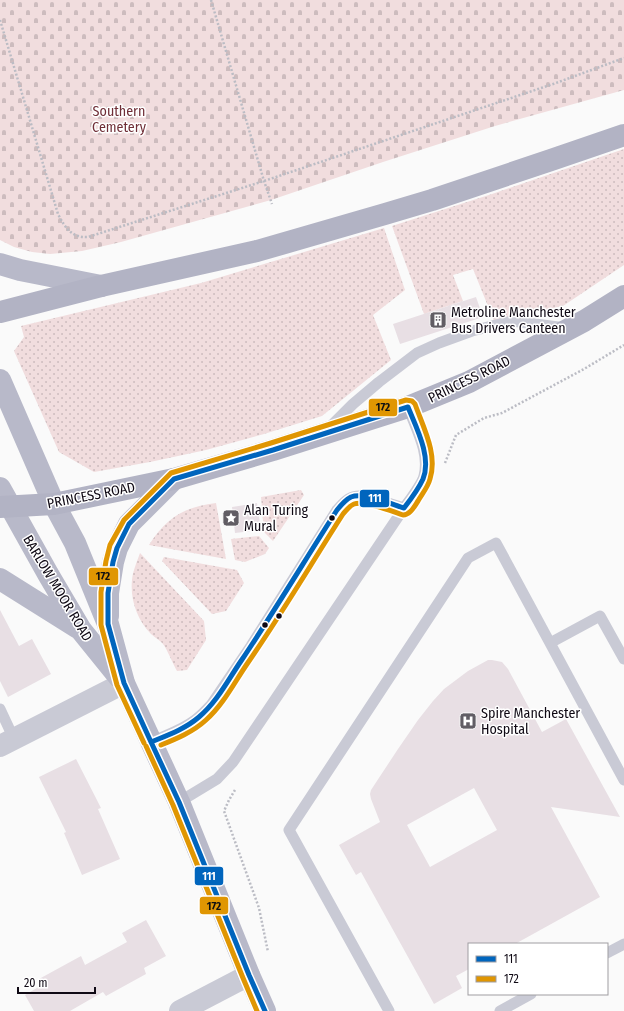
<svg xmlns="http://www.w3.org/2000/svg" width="624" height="1011" viewBox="0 0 624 1011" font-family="'Fira Sans Condensed',sans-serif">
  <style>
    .grass { fill: url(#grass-dots) }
    .cemetery { fill: url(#cemetery-stones) }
    .building { fill: #e8dfe4; fill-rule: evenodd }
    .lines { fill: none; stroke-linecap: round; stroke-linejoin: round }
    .path { stroke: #bbbcc4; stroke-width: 2.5; stroke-dasharray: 2 2; stroke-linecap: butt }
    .lane { stroke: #c9cad5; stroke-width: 11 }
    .street { stroke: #c9cad5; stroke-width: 22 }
    .primary { stroke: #b8b9c9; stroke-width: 22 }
    .highway { stroke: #b2b3c4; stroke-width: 22 }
    .bus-1-casing { stroke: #fff; stroke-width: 8 }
    .bus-2-casing { stroke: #fff; stroke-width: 8 }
    .bus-1 { stroke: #0065bd; stroke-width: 5 }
    .bus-2 { stroke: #e09602; stroke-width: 5 }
    .bus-dot { fill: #0f0914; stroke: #fff; stroke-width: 1.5 }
    .labels { text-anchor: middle; stroke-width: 3; stroke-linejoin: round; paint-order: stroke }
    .park-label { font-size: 14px; fill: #6f2e37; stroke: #fff }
    .poi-label { font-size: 14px; fill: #0f0914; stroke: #fff; text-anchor: start }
    .street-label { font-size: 14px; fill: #0f0914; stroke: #fff }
    .line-badge { stroke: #fff; stroke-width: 1.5 }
    .badge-label { font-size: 11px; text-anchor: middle; font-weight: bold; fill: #fff }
    .pale-badge-label { font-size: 11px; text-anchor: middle; font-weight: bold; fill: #111 }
  </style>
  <defs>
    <pattern id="grass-dots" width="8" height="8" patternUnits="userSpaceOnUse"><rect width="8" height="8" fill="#f1ddde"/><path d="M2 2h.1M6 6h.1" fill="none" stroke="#cdbcbe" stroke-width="1.8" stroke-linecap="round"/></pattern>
    <pattern id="cemetery-stones" width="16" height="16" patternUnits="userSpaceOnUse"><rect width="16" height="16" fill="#f1ddde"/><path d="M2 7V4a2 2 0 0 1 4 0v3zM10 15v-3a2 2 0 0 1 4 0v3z" fill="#cdbcbe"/></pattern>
  </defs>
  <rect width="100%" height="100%" fill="#fafafa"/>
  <path class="grass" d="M624 149V265L563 306 494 321 473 269 453 275 463 301 424 314 392 226 492 194Z
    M384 228 405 290 373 315 391 360 322 416 264 434 206 450 150 462 94 472 59 452 14 351 24 337 21 326 201 283Z
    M301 490 304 495 273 541 264 532 261 497Z
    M216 503 226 559 149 545C167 517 184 507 216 503Z
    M259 536 269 548 265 554 245 562 235 560 231 539Z
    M140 553 204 621 206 640 187 670 177 671C173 664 167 649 163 644 160 640 154 637 151 634 137 620 130 599 132 580 133 570 137 562 140 553Z
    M164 557 237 570 244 583 226 611 212 614 162 561Z"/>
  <path class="cemetery" d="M0 0H624V90L495 126 383 162 271 200 121 242 82 251 50 254 32 252 14 247 0 240Z"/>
  <path class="building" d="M476 297 483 317 400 344 393 324Z
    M257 503 261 530 235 533 232 507Z
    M0 610 19 646 32 639 51 674 8 697 0 681Z
    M488 660H492L502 662 508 669 542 732 566 719 620 817 551 807 600 897 515 944H469V969L456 976 462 988 434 1004 361 872 356 875 339 845 380 822 371 799 370 794 371 790 398 749 418 720 433 701 444 689 468 671ZM474 788 497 830 430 867 407 825Z
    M76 759 101 808 98 809 120 859 82 875 64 833 66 832 39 777Z
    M146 920 166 956 144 968 146 974 106 996 103 992 70 1011H34L25 995 42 985 39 979 81 956 85 965 127 942 122 933Z"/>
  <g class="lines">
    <path class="path" d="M211 0 264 181 272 204
      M0 20 58 214C65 228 72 238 88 237L264 181 556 83 624 58
      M445 463 456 435 484 418 502 413 584 369 624 345
      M235 790 229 800 224 811 259 908 268 952"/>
    <path class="lane" d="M330 427 353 404 379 382 417 353 439 343 472 331 512 321 566 328
      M550 643 624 780
      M0 709 14 739
      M151 742C166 735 182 730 195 720 201 716 206 710 211 705L251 646 337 510C345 501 350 495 362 496 367 496 369 496 372 498L404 508
      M179 802 217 779 233 762 404 508C409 501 422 484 424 476 430 453 416 429 408 407
      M607 953 624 944
      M389 1011 289 830 468 558 496 543 550 643 600 616 624 659
      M500 1011 531 994"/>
    <path class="street" d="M0 746 124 683
      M180 1011 249 975"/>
    <path class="primary" d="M0 264 20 270 101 286
      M0 380 54 504 75 543 108 624 124 683 179 802 249 975 265 1011
      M0 488 48 574 81 630 119 677
      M0 579 78 628
      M108 616V593L113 562 117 548 129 524 174 479"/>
    <path class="highway" d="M0 312 101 286 257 251 385 214 432 200 551 160 624 135
      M0 507 54 504 174 479 273 450 408 407 469 382 584 321 624 296"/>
    <g class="bus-1-casing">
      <path id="bus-1" d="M408 407C416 427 432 457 423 479 418 490 411 499 404 508 391 504 364 492 351 497 345 500 341 505 337 510 305 560 274 612 241 661 228 680 217 702 199 717 185 729 168 735 151 742L124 683 108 624V593L113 562 117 548 129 524 174 479 273 450Z
        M151 742 179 802 249 975 265 1011"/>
    </g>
    <g class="bus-2-casing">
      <path id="bus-2" d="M144 743 117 685 101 625V592L106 561 110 545 124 520 171 473 271 443 406 400 412 401 415 404C423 427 438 454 430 479 428 487 422 494 418 501 414 507 410 515 403 515 391 511 364 500 354 504 349 506 346 511 343 514 311 564 281 615 247 664 234 683 223 705 206 720 193 732 176 739 161 745
        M146 746 173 805 243 978 257 1011"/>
    </g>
    <use href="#bus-1" class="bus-1"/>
    <use href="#bus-2" class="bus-2"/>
  </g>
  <defs>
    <g id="building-square" transform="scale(0.9)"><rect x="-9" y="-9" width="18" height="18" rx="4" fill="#615d64" stroke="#fff"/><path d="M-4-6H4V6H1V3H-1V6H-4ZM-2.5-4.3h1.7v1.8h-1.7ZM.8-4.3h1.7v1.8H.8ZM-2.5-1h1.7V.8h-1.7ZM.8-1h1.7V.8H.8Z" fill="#fff"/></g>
    <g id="sight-square" transform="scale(0.9)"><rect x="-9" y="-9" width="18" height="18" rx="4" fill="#615d64" stroke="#fff"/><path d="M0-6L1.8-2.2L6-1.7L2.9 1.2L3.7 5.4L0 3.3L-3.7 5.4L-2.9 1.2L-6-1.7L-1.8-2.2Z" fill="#fff"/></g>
    <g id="hospital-square" transform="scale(0.9)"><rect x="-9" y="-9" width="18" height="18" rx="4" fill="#615d64" stroke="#fff"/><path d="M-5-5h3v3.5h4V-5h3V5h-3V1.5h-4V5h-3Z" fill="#fff"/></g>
  </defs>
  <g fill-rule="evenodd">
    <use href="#building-square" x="438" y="320"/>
    <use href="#sight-square" x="231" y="518"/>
    <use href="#hospital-square" x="468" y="721"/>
  </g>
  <g class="bus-dot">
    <circle cx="332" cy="518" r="3.5"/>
    <circle cx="279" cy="616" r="3.5"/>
    <circle cx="265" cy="625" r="3.5"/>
  </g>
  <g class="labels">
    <g class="park-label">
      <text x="119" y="116">Southern<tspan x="119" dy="16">Cemetery</tspan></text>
    </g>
    <g class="poi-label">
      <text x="451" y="317">Metroline Manchester<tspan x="451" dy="16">Bus Drivers Canteen</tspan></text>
      <text x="244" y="515">Alan Turing<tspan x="244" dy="16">Mural</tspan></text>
      <text x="481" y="718">Spire Manchester<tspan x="481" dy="16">Hospital</tspan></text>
    </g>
    <g class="street-label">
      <text transform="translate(469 379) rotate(-26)" y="5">PRINCESS ROAD</text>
      <text transform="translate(91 495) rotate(-11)" y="5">PRINCESS ROAD</text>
      <text transform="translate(58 588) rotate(59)" y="5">BARLOW MOOR ROAD</text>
    </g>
  </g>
  <g class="line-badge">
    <rect x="368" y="398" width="30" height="19" rx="4" fill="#e09602"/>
    <rect x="359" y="489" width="31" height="19" rx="4" fill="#0065bd"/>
    <rect x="88" y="567" width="31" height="19" rx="4" fill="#e09602"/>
    <rect x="194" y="866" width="30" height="20" rx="4" fill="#0065bd"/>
    <rect x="199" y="896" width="30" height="19" rx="4" fill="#e09602"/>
  </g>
  <g class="badge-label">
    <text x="375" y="502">111</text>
    <text x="209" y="880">111</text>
  </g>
  <g class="pale-badge-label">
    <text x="383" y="411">172</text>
    <text x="103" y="580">172</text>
    <text x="214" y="910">172</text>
  </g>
  <rect x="468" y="943" width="140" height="52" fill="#ffffff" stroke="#9f9da1"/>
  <rect x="476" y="956" width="20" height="6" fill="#0065bd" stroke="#9f9da1"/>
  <text x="504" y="963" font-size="12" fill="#0f0914">111</text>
  <rect x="476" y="976" width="20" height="6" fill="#e09602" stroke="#9f9da1"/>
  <text x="504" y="983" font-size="12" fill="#0f0914">172</text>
  <path d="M18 987v6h77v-6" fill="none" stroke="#0f0914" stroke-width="2"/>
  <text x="24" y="987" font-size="12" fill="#0f0914" stroke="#ffffff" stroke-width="3" paint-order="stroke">20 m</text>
</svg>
